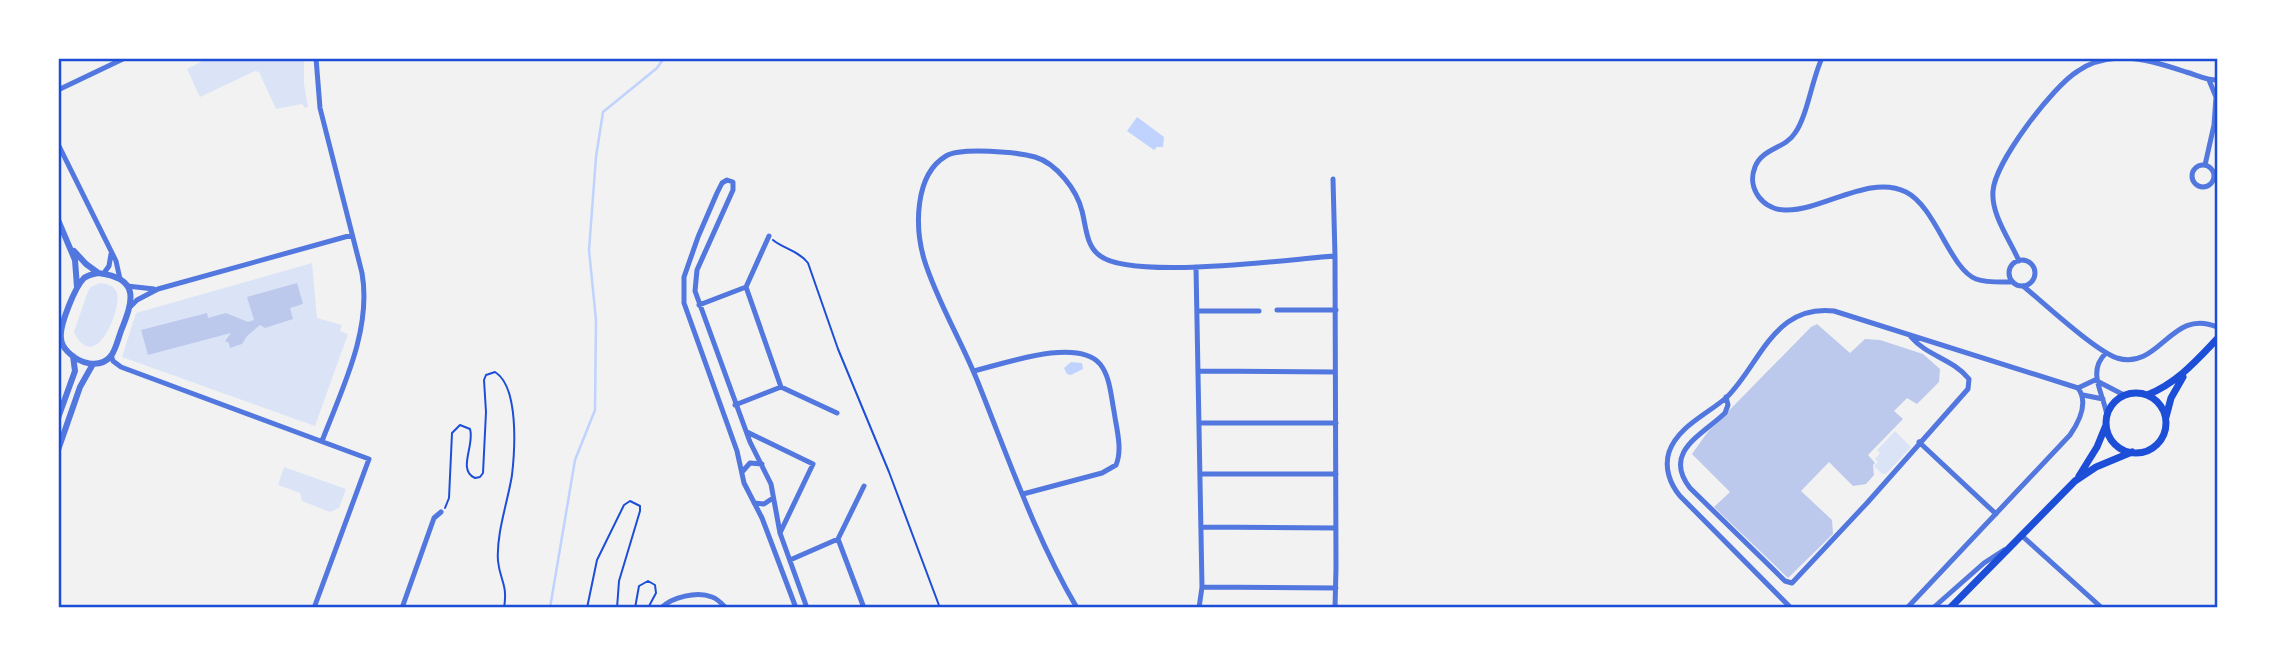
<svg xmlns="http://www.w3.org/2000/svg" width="2275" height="666" viewBox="0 0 2275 666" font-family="Raleway,sans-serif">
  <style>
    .green { fill: #dbe4f7 }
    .water { fill: #bfd3fe }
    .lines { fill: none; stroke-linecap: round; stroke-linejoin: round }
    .stream { stroke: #bfd3fe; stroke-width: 2.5 }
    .building { fill: #bdc9ec }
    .path { stroke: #1d4ed8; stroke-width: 2 }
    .minor { stroke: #5277de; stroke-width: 5 }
    .tertiary { stroke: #5277de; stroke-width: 6 }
    .secondary { stroke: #1d4ed8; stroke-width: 7 }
    .neatline { fill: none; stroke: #1d4ed8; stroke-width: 2.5 }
  </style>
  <rect width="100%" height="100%" fill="#f2f2f2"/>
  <path class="green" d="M208 58H304V84L308 107 305 108 302 104 276 109 259 72 255 71 200 97 187 69Z
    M312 263 317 318 342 325 340 331 348 334 315 426 122 357 136 313Z
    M100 283C107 284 114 285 117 293 122 306 96 377 74 332L88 291 91 287Z
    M1895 431 1911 447 1886 474H1882L1874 466 1878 462 1875 459 1880 453 1877 450Z
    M284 467 346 489 339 508 330 512 302 501 300 493 278 485Z"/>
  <path class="water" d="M1137 117 1164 137 1163 147H1157L1154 150 1127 131Z
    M1071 362 1082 363 1083 369 1071 375 1067 374 1064 368Z"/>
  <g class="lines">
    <path class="stream" d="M550 608 575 460 595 410 596 320 589 250 596 157 603 112 657 68 664 58"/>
  </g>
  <path class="building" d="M297 283 303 304 290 308 293 319 265 328 260 325 247 336 242 344 230 348 229 343 225 341 231 333 148 355 141 330 207 313 208 318 226 313 248 322 254 320 247 297Z
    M1817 324 1850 353 1865 339 1880 340 1923 354 1940 369 1939 382 1917 404 1907 398 1894 411 1903 419 1868 455 1875 463 1873 465 1874 475 1866 484 1853 486 1829 462 1801 491 1832 520 1833 534 1788 578 1714 507 1730 492 1692 454 1707 433 1811 327Z"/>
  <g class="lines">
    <path class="path" d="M773 240C784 249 799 251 808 263L838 349 889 472 940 608
      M445 508 449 498 452 433 460 425 470 429C475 445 457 470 475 478L480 477 483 473 486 412 484 380 486 375 495 372C519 387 515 449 512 475 508 501 496 534 498 561 500 581 508 584 504 608
      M587 608 597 560 624 505 630 501 640 506V511L619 581 617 608
      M635 608 639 586 648 581 655 585 656 593 648 608"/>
    <path class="minor" d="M316 58 320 108 362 273C372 330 342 389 322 441
      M1822 58C1812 79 1807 117 1795 133 1785 149 1762 148 1755 167 1746 189 1764 211 1787 210 1824 210 1870 174 1906 192 1936 207 1950 269 1976 279 1987 283 2001 282 2013 282
      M2209 80 2216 97 2217 95
      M58 90 125 58
      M58 144 116 261 120 279
      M2192 176a11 11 0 1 1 22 0a11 11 0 1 1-22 0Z
      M2205 165 2214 125 2216 97
      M1333 179 1335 256
      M2009 273a13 13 0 1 1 26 0a13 13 0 1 1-26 0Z
      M2019 261C2010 240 1991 215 1993 191 1995 162 2053 86 2078 71 2089 63 2105 59 2118 58 2141 57 2165 65 2186 72 2197 75 2206 80 2217 80
      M1196 267 1202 587 1199 608
      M104 273 109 266 111 254
      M127 286 154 289
      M2023 286C2044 303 2094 350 2117 358 2160 371 2171 307 2217 327
      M746 287 781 387
      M699 305 746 287 769 236
      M131 306 137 300 158 289 352 235
      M1277 310H1336
      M1198 311H1259
      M2106 353C2086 372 2104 394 2107 416
      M111 355 113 361 121 367 369 459 314 608
      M974 371C1003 364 1077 337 1100 364 1110 376 1111 396 1114 411 1116 427 1123 449 1116 465L1102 473 1023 494
      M1199 371 1335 372
      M2095 380 2124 395
      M2083 395 2103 399
      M1726 397 1728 405 1725 413C1702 435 1662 452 1690 488L1785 581 1792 583 1867 503 1968 389 1969 379C1953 359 1927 356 1911 337
      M735 405 781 387 837 413
      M1200 423H1336
      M747 432 813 464 780 533
      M1919 442 1996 514
      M742 472 750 463 762 464
      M1200 474H1336
      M754 503 764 504 773 498
      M1201 527 1336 528
      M2021 535 2102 608
      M790 560 838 539
      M1202 587 1336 588
      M402 608 434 518 441 512
      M661 608C672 597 697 591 712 597 718 599 722 604 726 608
      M796 608 762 518 744 483 737 451 684 303V277L698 237 717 193 722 183 727 180 733 182V190L697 270 695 291 750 442 771 484 780 533 807 608
      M864 608 838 539 864 486
      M1077 608C1036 538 1009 460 979 385 963 343 937 302 924 259 915 228 914 175 946 156 961 147 1017 152 1035 157 1056 163 1077 190 1082 211 1086 226 1086 245 1099 255 1130 281 1289 259 1335 256L1336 568 1335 608
      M1791 608 1680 496C1670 484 1664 468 1669 452 1678 426 1708 414 1727 397 1750 374 1762 341 1788 322 1802 312 1817 309 1834 311L2078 388 2095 380
      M1907 608 2070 435C2079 422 2089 403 2078 388
      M1933 608 1984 563 2004 550"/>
    <path class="tertiary" d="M58 220 75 260 77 287
      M74 251 86 264 97 272
      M98 273C141 278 133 301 121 331 118 339 116 349 111 356 99 370 79 363 68 352 64 348 61 343 61 338 59 326 75 287 84 278 88 275 93 274 98 273Z
      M58 418 75 371 73 356
      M58 450 80 387 93 364"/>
    <path class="secondary" d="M2106 423a30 30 0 1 1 60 0a30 30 0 1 1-60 0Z
      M2147 395C2177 383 2196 361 2217 339
      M2166 417 2171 398 2183 377
      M2079 476 2097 447 2106 425
      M1950 608 2075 481 2096 467 2132 452"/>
  </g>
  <rect width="2275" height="666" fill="none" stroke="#ffffff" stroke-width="119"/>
  <rect x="60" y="60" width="2156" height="546" class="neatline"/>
</svg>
